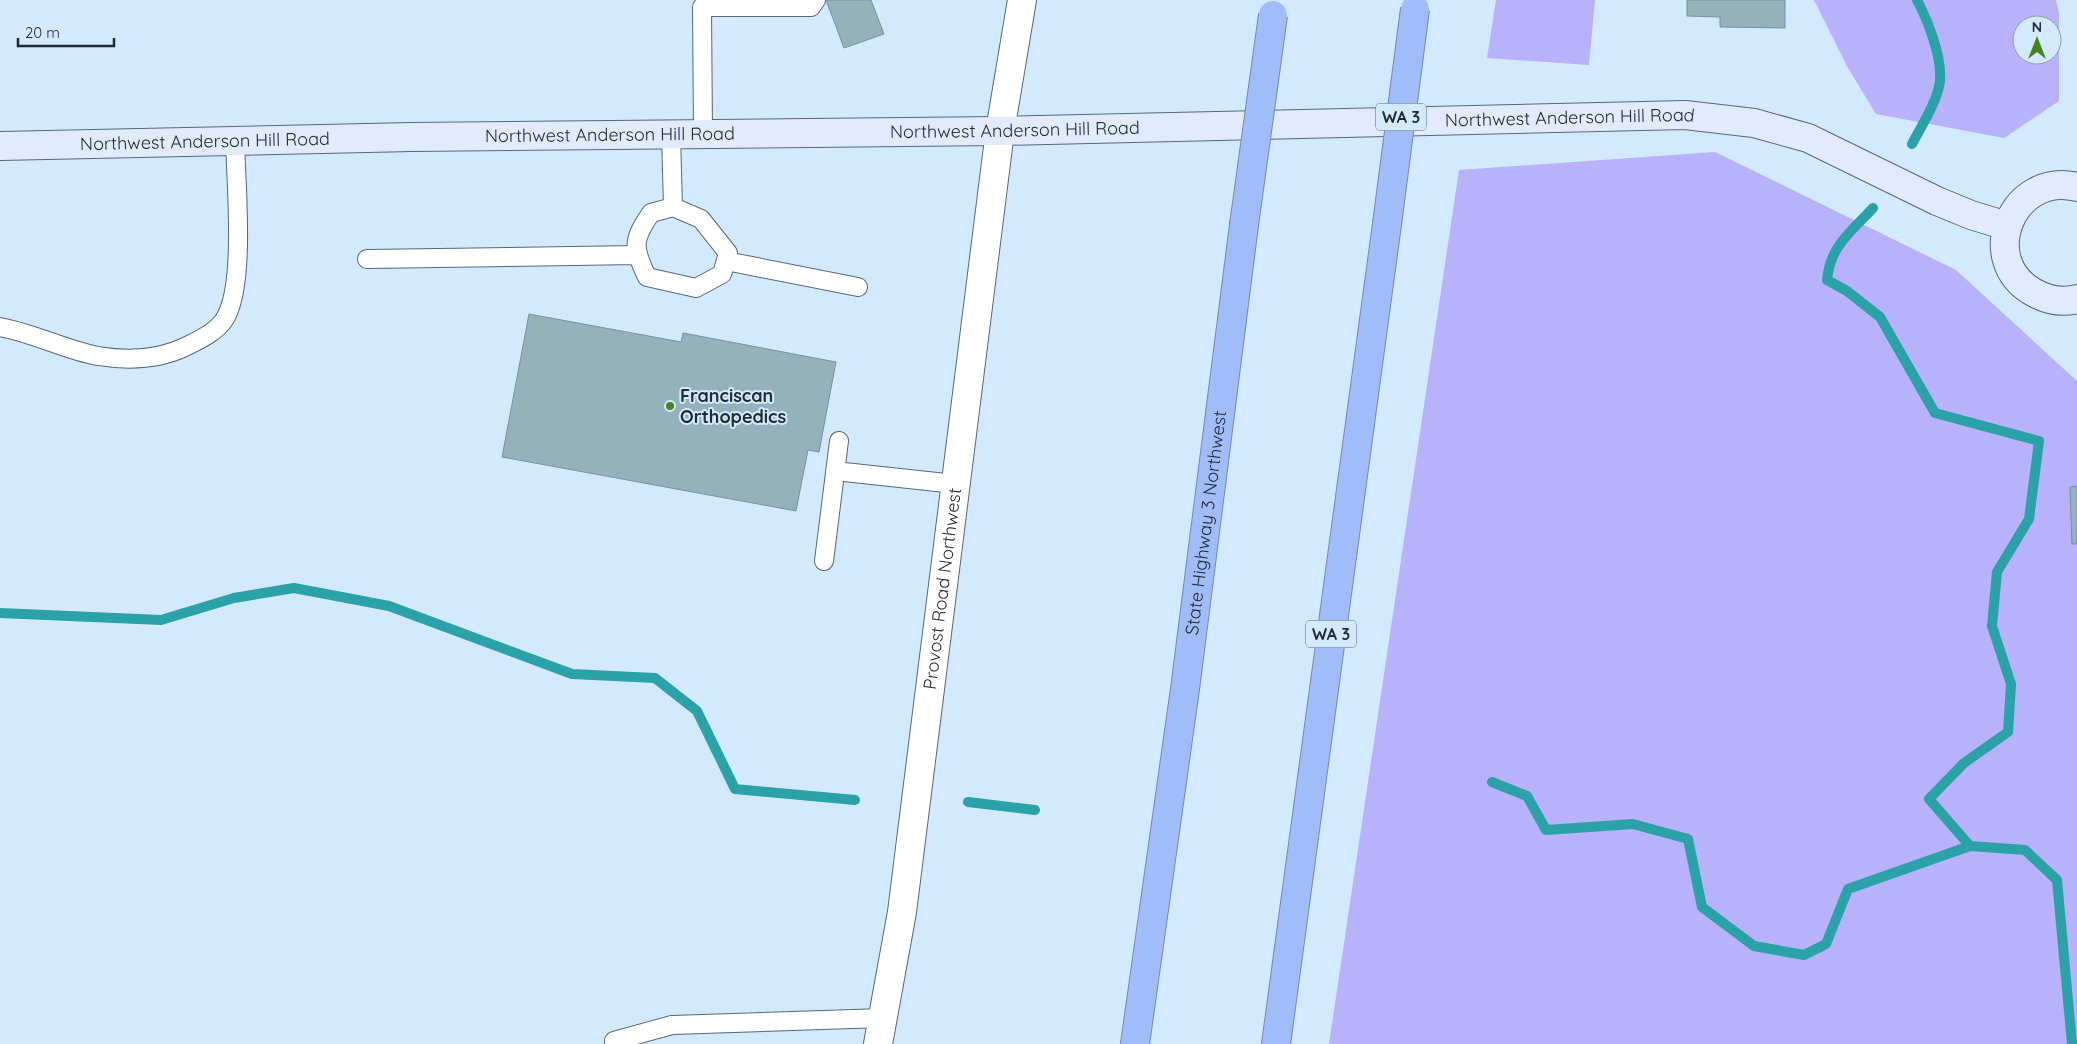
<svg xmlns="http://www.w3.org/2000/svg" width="2077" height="1044" viewBox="0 0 2077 1044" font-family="Quicksand,sans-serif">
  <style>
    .green { fill: #b7b2fa; fill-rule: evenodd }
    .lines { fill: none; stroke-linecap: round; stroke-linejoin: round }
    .stream { stroke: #2aa2a8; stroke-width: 10 }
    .building { fill: #94b1bc; stroke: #76939e }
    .service-casing { stroke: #546879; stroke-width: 20 }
    .tertiary-casing { stroke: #546879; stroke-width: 30 }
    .secondary-casing { stroke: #546879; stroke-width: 30 }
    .motorway-casing { stroke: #7489b3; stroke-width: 30 }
    .service { stroke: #fff; stroke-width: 18 }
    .tertiary { stroke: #fff; stroke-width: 28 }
    .secondary { stroke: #e2ebfd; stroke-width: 28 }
    .motorway { stroke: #a0bcf9; stroke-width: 28 }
    .motorway-bridge-casing { stroke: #7489b3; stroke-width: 30; stroke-linecap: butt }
    .motorway-bridge { stroke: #a0bcf9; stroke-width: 28 }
    .poi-dot { fill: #468220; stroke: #d3eafe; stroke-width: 2 }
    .labels { text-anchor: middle; stroke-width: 4; stroke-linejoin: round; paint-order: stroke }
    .shield { fill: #d3eafe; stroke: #57646f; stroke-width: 1 }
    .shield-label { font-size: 16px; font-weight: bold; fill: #222b32 }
    .street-label { font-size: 18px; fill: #222b32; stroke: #d3eafe }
    .poi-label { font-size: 18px; font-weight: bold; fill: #222b32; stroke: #d3eafe; text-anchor: start }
  </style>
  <rect width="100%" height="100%" fill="#d3eafe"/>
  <path class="green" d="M1496 0H1595L1589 65 1487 58Z
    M1814 0H2056L2059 13V101L2004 138 1876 114 1848 68ZM2022 25H2052V55H2022Z
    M1715 152 1956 270 2077 381V1044H1329L1459 170Z"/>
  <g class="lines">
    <path class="stream" d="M1912 144C1921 127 1938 100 1940 81 1942 56 1928 21 1917 0
      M1873 208C1851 232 1830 246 1827 280L1847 291 1880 317 1935 413 2039 441 2029 519 1997 572 1992 626 2011 684 2008 732 1964 763 1929 799 1970 846
      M0 613 161 620 234 598 294 588 389 606 572 674 655 678 697 711 735 789 855 800
      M1492 782 1527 796 1546 830 1633 824 1688 839 1702 907 1754 946 1804 955 1826 944 1848 889 1970 846 2025 850 2057 880 2072 1044
      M968 802 1035 810"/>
  </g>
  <path class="building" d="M826 0H871L884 34 844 48Z
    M1687 0H1785V28L1720 27V17L1687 16Z
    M529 314 681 342 683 333 836 362 819 452 808 450 796 511 502 457Z
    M2077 486V544H2072L2070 487Z"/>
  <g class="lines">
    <g class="service-casing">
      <path id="service" d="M671 134 673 207
        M703 134 702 7H811L816 0
        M673 207 701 219 728 253 722 274 696 288 647 277C633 247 632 241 651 213Z
        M367 259 637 255
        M726 261 858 287
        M0 327C34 333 65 350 98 356 129 361 159 360 187 346 199 340 216 332 224 320 246 288 236 183 235 141
        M835 471 955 484
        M824 561 839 441
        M614 1041 672 1025 883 1018"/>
    </g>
    <g class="tertiary-casing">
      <g id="tertiary">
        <path id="s1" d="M878 1044 902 912 1000 131 1022 0"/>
      </g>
    </g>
    <g class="secondary-casing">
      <g id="secondary">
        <path id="s2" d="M0 146 412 137 1000 131 1685 115 1754 123 1808 138 1937 201 1971 215 2007 226"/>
        <path d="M2077 187C2013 171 1976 259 2033 292 2047 300 2062 303 2077 299"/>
      </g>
    </g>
    <g class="motorway-casing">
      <g id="motorway">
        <path id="s3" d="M1135 1044 1185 689 1244 225"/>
        <path d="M1276 1044 1387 224"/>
      </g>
    </g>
    <use href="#service" class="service"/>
    <use href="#tertiary" class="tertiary"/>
    <use href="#secondary" class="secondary"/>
    <use href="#motorway" class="motorway"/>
    <g class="motorway-bridge-casing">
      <path id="motorway-bridge" d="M1387 224 1415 9
        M1244 225 1273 15"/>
    </g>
    <use href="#motorway-bridge" class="motorway-bridge"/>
  </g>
  <circle class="poi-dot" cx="670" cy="406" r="5"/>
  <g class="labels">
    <g class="shield">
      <rect x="1376" y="103.5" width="50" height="27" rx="4"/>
      <rect x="1306" y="620.5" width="50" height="27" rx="4"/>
    </g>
    <g class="shield-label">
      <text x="1401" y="123">WA 3</text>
      <text x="1331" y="640">WA 3</text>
    </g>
    <g class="street-label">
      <text dy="6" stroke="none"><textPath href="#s2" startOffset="1570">Northwest Anderson Hill Road</textPath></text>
      <text dy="6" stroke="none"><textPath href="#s2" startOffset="1015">Northwest Anderson Hill Road</textPath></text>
      <text dy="6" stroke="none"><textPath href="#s2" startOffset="610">Northwest Anderson Hill Road</textPath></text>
      <text dy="6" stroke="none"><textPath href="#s2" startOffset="205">Northwest Anderson Hill Road</textPath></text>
      <text dy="6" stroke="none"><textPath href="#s3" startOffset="526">State Highway 3 Northwest</textPath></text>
      <text dy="6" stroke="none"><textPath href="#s1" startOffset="460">Provost Road Northwest</textPath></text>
    </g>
    <g class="poi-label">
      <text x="680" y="402">Franciscan<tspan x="680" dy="21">Orthopedics</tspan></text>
    </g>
  </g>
  <g transform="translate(2037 40)"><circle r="24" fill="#d3eafe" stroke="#8c9eac"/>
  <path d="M0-4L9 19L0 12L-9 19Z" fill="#468220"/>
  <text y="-8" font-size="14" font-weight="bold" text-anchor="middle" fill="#222b32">N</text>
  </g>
  <path d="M18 38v8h96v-8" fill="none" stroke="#222b32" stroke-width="2.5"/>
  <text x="25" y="38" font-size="15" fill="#222b32" stroke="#d3eafe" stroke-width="4" paint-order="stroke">20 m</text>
</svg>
